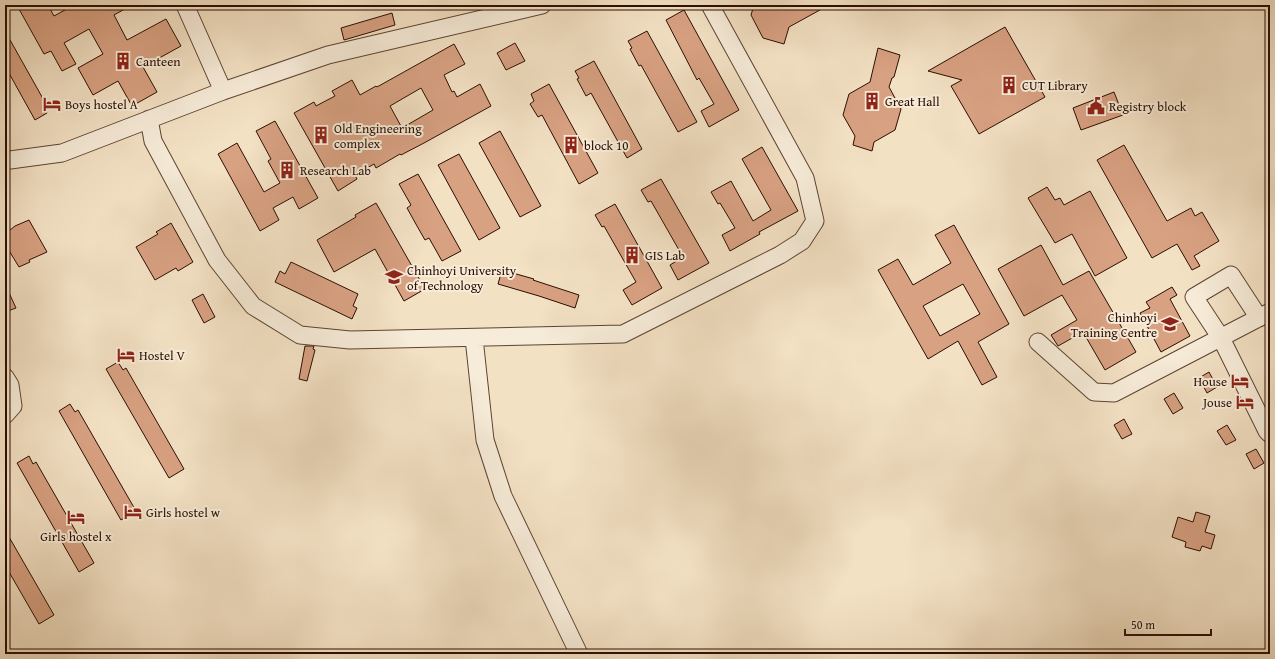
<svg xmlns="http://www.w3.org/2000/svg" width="1275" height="659" viewBox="0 0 1275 659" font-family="'Gentium Book Plus',serif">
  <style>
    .building { fill: #d8a182; stroke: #2b0e00; fill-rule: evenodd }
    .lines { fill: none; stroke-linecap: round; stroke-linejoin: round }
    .minor-casing { stroke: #5d4331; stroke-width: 19 }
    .minor { stroke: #f7ecd9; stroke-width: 17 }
    .labels { text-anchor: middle; stroke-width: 4; stroke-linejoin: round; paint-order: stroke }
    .poi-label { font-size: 13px; fill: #2b0e00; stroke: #f7ecd9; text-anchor: start }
  </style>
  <rect width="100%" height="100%" fill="#f3e1c4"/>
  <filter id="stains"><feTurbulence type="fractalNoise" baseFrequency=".005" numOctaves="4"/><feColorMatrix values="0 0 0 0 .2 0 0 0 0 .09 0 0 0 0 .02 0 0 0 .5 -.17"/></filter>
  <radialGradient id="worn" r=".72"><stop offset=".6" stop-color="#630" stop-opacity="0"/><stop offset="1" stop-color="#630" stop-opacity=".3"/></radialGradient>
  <path class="building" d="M26 5H48L54 16 74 5H132L114 15 127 40 166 19 181 46 143 67 157 92 132 106 118 81 93 95 78 68 103 54 89 29 64 43 76 64 62 71 51 51 44 54 19 9Z
    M754 5H829L789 27 784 44 763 38 751 15Z
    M684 10 739 110 709 127 701 111 714 104 699 78 697 80 666 20Z
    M392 13 395 25 344 40 341 28Z
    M1005 27 1045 97 979 134 951 86 962 80 928 71Z
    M5 31 46 104 43 105 47 113 35 120 5 66Z
    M647 31 697 122 678 132 641 65 639 66 630 49 632 48 628 41Z
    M515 43 525 61 506 70 497 53Z
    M454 44 465 64 444 75 452 92 454 91 457 97 480 84 491 106 424 143 401 155 400 154 376 168 374 164 355 175 357 179 338 191 294 113 314 102 316 106 335 96 332 91 352 80 360 95 376 86 377 87ZM421 88 433 110 402 128 390 106Z
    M878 48 900 55 894 77 892 78 889 87 901 109 895 130 874 142 872 151 853 145 855 136 843 115 849 94 870 82Z
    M594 61 642 149 627 158 591 93 586 96 577 79 579 78 575 71Z
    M549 84 598 173 579 184 542 115 538 117 530 104 534 101 531 94Z
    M1114 92 1123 115 1081 130 1073 108Z
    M275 121 318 198 299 209 293 197 273 208 279 220 260 231 218 154 237 143 264 192 280 183 268 161 271 159 256 131Z
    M500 131 541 206 520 217 479 143Z
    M1124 145 1167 221 1191 208 1195 216 1202 212 1219 241 1194 256 1200 266 1192 270 1177 244 1152 258 1097 160Z
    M762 147 798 211 759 232 760 234 730 251 722 235 735 228 720 203 718 204 711 192 731 181 753 221 771 210 742 159Z
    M459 154 500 228 479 240 438 165Z
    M418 174 461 251 442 261 429 238 425 240 417 226 407 208 411 205 399 184Z
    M661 179 709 263 678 280 670 265 683 257 651 201 648 202 641 190Z
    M1047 187 1055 200 1060 198 1064 205 1090 191 1127 258 1095 276 1072 234 1055 243 1028 198Z
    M376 203 425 289 404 301 375 249 334 272 317 240 356 217 355 215Z
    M615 204 662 288 632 305 623 290 636 282 604 226 602 227 595 215Z
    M29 220 47 252 29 260 30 262 19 267 5 244V234L15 226Z
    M171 223 193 262 178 271 176 268 155 280 136 247 158 234 156 232Z
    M954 225 1009 324 978 342 997 377 982 385 958 341 928 359 878 270 898 259 913 285 951 263 935 235ZM963 284 980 314 940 336 923 306Z
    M1041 245 1063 285 1089 271 1136 352 1105 370 1083 332 1058 346 1051 335 1077 320 1062 295 1024 316 998 269Z
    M291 262 358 294 353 306 357 308 352 319 275 282 280 271 285 274Z
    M502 270 534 279 533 280 579 295 575 308 539 296 498 284Z
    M5 284 16 308 5 312Z
    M1172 287 1177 295 1170 299 1190 336 1161 352 1140 313 1150 308 1146 302Z
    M203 294 215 317 204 323 192 300Z
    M305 346H314L313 349 315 350 307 381 299 379Z
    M118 362 123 370 126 368 184 469 169 478 106 369Z
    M1209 372 1217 387 1207 393 1199 378Z
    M1174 393 1183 408 1173 414 1164 399Z
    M70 404 75 412 78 410 136 511 121 520 59 411Z
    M1124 419 1132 434 1122 439 1114 425Z
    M1227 425 1236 440 1226 445 1217 431Z
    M1256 449 1264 463 1254 469 1246 454Z
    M29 456 33 464 36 462 94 563 79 572 17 463Z
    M1196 512 1210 516 1205 532 1215 535 1211 549 1202 546 1200 551 1185 547 1186 542 1172 537 1178 517 1193 522Z
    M5 530 54 615 39 624 5 565Z"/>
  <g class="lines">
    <g class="minor-casing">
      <path id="minor" d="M185 5 223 91
        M149 119 153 141 217 260 253 306 300 335 350 340 623 334 780 255 802 241 815 221 805 178 710 5
        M5 159 10 160 62 153 223 91 328 55 542 5
        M1259 318 1231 275 1194 297 1221 338 1267 431 1270 434
        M474 338 485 440 503 496 579 654
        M1038 342 1094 392 1114 393 1270 312
        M5 377 10 385 13 406 5 415"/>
    </g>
    <use href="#minor" class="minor"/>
  </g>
  <defs>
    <g id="building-bare" transform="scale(1.38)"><path d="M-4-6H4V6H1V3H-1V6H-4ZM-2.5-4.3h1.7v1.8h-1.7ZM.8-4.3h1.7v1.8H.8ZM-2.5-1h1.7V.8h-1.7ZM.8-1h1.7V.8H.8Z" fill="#8f2418" stroke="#f7ecd9" stroke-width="2.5" paint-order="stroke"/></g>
    <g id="hotel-bare" transform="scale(1.38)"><path d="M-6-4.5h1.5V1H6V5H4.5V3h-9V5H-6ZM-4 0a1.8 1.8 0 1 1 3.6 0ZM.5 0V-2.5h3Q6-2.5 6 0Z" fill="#8f2418" stroke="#f7ecd9" stroke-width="2.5" paint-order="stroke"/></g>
    <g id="civic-bare" transform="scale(1.38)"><path d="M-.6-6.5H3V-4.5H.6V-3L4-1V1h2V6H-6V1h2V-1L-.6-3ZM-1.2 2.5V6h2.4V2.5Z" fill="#8f2418" stroke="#f7ecd9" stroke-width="2.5" paint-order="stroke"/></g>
    <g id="university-bare" transform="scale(1.38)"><path d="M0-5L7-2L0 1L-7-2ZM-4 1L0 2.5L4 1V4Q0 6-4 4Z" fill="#8f2418" stroke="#f7ecd9" stroke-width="2.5" paint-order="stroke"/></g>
  </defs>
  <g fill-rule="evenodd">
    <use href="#building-bare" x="123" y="61"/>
    <use href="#building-bare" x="1009" y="85"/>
    <use href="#building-bare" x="872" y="101"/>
    <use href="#hotel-bare" x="52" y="104"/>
    <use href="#civic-bare" x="1096" y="106"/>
    <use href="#building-bare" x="321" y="135"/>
    <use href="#building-bare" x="571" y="145"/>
    <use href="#building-bare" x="287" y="170"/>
    <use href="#building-bare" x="632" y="255"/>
    <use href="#university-bare" x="394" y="277"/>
    <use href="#university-bare" x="1170" y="324"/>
    <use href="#hotel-bare" x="126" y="355"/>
    <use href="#hotel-bare" x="1240" y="381"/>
    <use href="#hotel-bare" x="1245" y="402"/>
    <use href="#hotel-bare" x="133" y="512"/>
    <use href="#hotel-bare" x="76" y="517"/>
  </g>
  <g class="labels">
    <g class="poi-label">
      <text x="136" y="66">Canteen</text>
      <text x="1022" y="90">CUT Library</text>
      <text x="885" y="106">Great Hall</text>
      <text x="65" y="109">Boys hostel A</text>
      <text x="1109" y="111">Registry block</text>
      <text x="334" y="133">Old Engineering<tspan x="334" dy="15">complex</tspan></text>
      <text x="584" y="150">block 10</text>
      <text x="300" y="175">Research Lab</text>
      <text x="645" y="260">GIS Lab</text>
      <text x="407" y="275">Chinhoyi University<tspan x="407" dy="15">of Technology</tspan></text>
      <text x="1157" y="322" text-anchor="end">Chinhoyi<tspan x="1157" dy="15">Training Centre</tspan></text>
      <text x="139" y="360">Hostel V</text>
      <text x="1227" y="386" text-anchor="end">House</text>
      <text x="1232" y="407" text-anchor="end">Jouse</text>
      <text x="146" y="517">Girls hostel w</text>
      <text x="76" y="541" text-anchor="middle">Girls hostel x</text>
    </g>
  </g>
  <rect width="1275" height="659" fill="none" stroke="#f3e1c4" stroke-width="20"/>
  <rect x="6" y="6" width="1263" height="647" fill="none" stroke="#2b0e00" stroke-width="2"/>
  <rect x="10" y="10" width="1255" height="639" fill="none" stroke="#2b0e00"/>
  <path d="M1125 629v6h86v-6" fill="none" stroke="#2b0e00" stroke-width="2"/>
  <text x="1131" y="629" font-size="12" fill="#2b0e00" stroke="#f7ecd9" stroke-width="3" paint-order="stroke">50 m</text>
  <rect width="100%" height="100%" filter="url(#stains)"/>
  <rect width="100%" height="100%" fill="url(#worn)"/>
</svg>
